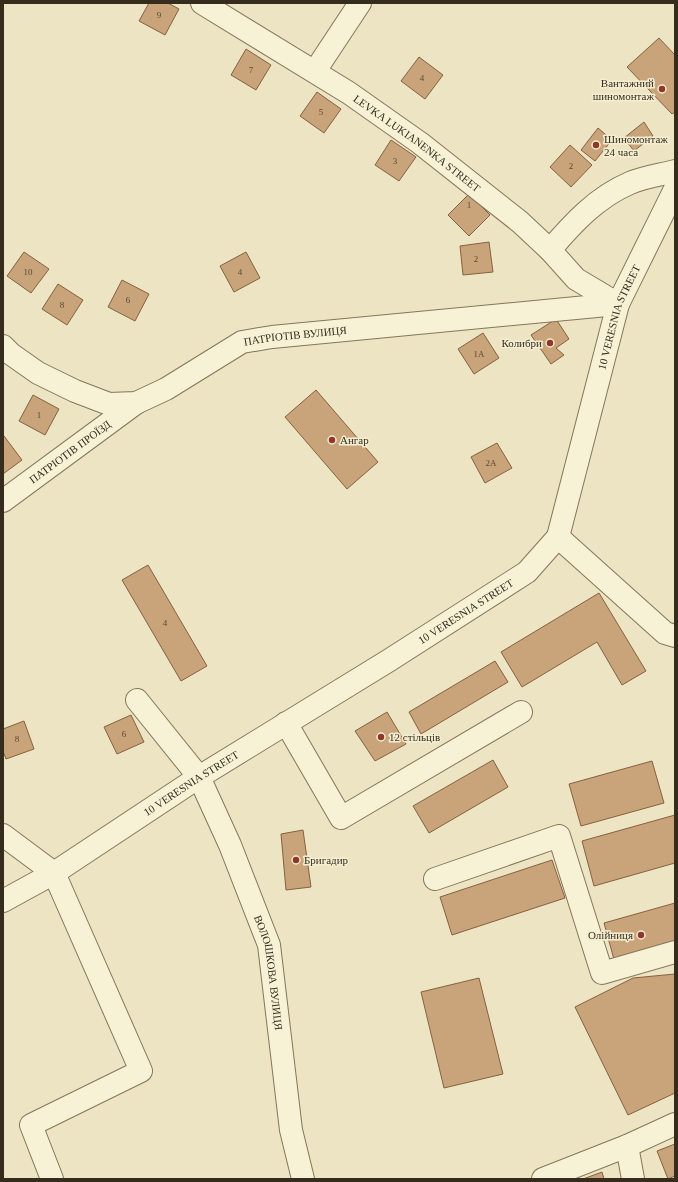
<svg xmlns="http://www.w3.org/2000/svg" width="678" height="1182" viewBox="0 0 678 1182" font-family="Georgia,serif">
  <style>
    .building { fill: #c9a379; stroke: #846240 }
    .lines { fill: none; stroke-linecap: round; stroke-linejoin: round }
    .minor-casing { stroke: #85765a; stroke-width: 24 }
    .minor { stroke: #f7f1d5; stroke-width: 22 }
    .poi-dot { fill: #92362c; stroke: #f4eed1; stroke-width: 1.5 }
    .labels { text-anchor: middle; stroke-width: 3; stroke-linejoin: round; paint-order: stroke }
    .number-label { font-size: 9px; fill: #5b4a34 }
    .poi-label { font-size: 11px; fill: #362c1d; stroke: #f4eed1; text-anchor: start }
    .street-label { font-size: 11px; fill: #362c1d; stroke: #f4eed1 }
  </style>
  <rect width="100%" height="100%" fill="#ece4c2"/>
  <path class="building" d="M149 3H168L179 9 165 35 139 21Z
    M659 38 675 55V112L672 114 627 67Z
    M246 49 271 65 256 90 231 75Z
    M419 57 443 75 425 99 401 81Z
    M317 92 341 109 324 133 300 116Z
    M644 122 653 136 634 151 624 138Z
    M598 128 612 140 595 161 581 150Z
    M391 140 416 157 399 181 375 165Z
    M570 145 592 165 571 187 550 167Z
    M469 194 490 215 469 236 448 215Z
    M489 242 493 272 463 275 460 246Z
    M24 252 49 269 31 293 7 276Z
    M246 252 260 278 234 292 220 266Z
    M122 280 149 294 135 321 108 307Z
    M58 284 83 300 67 325 42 309Z
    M556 319 569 339 556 348 564 355 551 364 531 335Z
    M483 333 499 358 474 374 458 349Z
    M316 390 378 462 347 489 285 417Z
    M33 395 59 409 45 435 19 421Z
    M4 436 22 460 3 474V437Z
    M497 443 512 468 485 483 471 457Z
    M148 565 207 666 181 681 122 580Z
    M599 593 646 671 622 685 597 642 522 687 501 652Z
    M495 661 508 682 421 734 409 712Z
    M387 712 406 744 375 761 355 731Z
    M131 715 144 742 117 754 104 727Z
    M24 721 34 749 6 759 3 751V729Z
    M493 760 508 787 429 833 413 806Z
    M652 761 664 803 581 826 569 784Z
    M675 815V863L594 886 582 841Z
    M303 830 311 887 286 890 281 834Z
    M552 860 565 898 452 935 440 897Z
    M675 903V946L615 963 604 923Z
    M675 974V1093L628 1115 575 1007 633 978Z
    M479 978 503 1074 444 1088 421 992Z
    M675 1144V1176L668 1179 657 1151Z
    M602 1172 604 1179H583Z"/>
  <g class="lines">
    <g class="minor-casing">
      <g id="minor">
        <path id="s1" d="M202 3 349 93 420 143 520 222 550 250 576 279 618 304"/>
        <path d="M315 71 360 3"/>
        <path d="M550 250C573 223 597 197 630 183 644 177 660 175 675 171"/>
        <path id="s2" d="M3 346 11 354 38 373 75 391 109 404 136 403 166 389 242 342 272 337 618 304"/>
        <path id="s3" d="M3 501 136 403"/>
        <path d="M558 537 665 633 675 636"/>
        <path id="s4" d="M137 700 199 777 230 845 269 945 291 1130 303 1179"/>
        <path d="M286 723 341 818 521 712"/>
        <path d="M3 835 54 873 141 1071 31 1125 52 1179"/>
        <path d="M435 879 559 836 602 973 675 952"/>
        <path id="s5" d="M3 901 54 873 199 777 388 661 527 572 558 537 618 304 675 189"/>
        <path d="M627 1146 633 1179"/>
        <path d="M543 1179 627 1146 675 1124"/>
      </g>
    </g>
    <use href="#minor" class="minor"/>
  </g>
  <g class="poi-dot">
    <circle cx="662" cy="89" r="4"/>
    <circle cx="596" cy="145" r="4"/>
    <circle cx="550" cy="343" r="4"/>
    <circle cx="332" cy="440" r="4"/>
    <circle cx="381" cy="737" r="4"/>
    <circle cx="296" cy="860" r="4"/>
    <circle cx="641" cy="935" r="4"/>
  </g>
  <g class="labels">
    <g class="number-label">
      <text x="159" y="18">9</text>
      <text x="251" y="73">7</text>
      <text x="422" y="81">4</text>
      <text x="321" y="115">5</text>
      <text x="395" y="164">3</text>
      <text x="571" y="169">2</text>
      <text x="469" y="208">1</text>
      <text x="476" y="262">2</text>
      <text x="28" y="275">10</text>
      <text x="240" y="275">4</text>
      <text x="128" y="303">6</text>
      <text x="62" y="308">8</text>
      <text x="479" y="357">1А</text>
      <text x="39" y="418">1</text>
      <text x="491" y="466">2А</text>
      <text x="165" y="626">4</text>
      <text x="124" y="737">6</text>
      <text x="17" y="742">8</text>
    </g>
    <g class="poi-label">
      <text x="654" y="87" text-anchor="end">Вантажний<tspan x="654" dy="13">шиномонтаж</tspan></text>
      <text x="604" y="143">Шиномонтаж<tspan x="604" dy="13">24 часа</tspan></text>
      <text x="542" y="347" text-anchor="end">Колибри</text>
      <text x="340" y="444">Ангар</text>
      <text x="389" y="741">12 стільців</text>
      <text x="304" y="864">Бригадир</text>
      <text x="633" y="939" text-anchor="end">Олійниця</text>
    </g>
    <g class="street-label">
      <text dy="4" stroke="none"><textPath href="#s1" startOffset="257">LEVKA LUKIANENKA STREET</textPath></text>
      <text dy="4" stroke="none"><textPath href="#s5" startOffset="894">10 VERESNIA STREET</textPath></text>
      <text dy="4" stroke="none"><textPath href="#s2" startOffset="325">ПАТРІОТІВ ВУЛИЦЯ</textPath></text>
      <text dy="4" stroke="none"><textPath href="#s3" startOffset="83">ПАТРІОТІВ ПРОЇЗД</textPath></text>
      <text dy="4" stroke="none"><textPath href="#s5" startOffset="546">10 VERESNIA STREET</textPath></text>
      <text dy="4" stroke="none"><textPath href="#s5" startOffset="222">10 VERESNIA STREET</textPath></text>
      <text dy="4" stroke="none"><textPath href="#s4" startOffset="308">ВОЛОШКОВА ВУЛИЦЯ</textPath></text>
    </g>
  </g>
  <rect width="678" height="1182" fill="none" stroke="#362c1d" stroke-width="8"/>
</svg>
